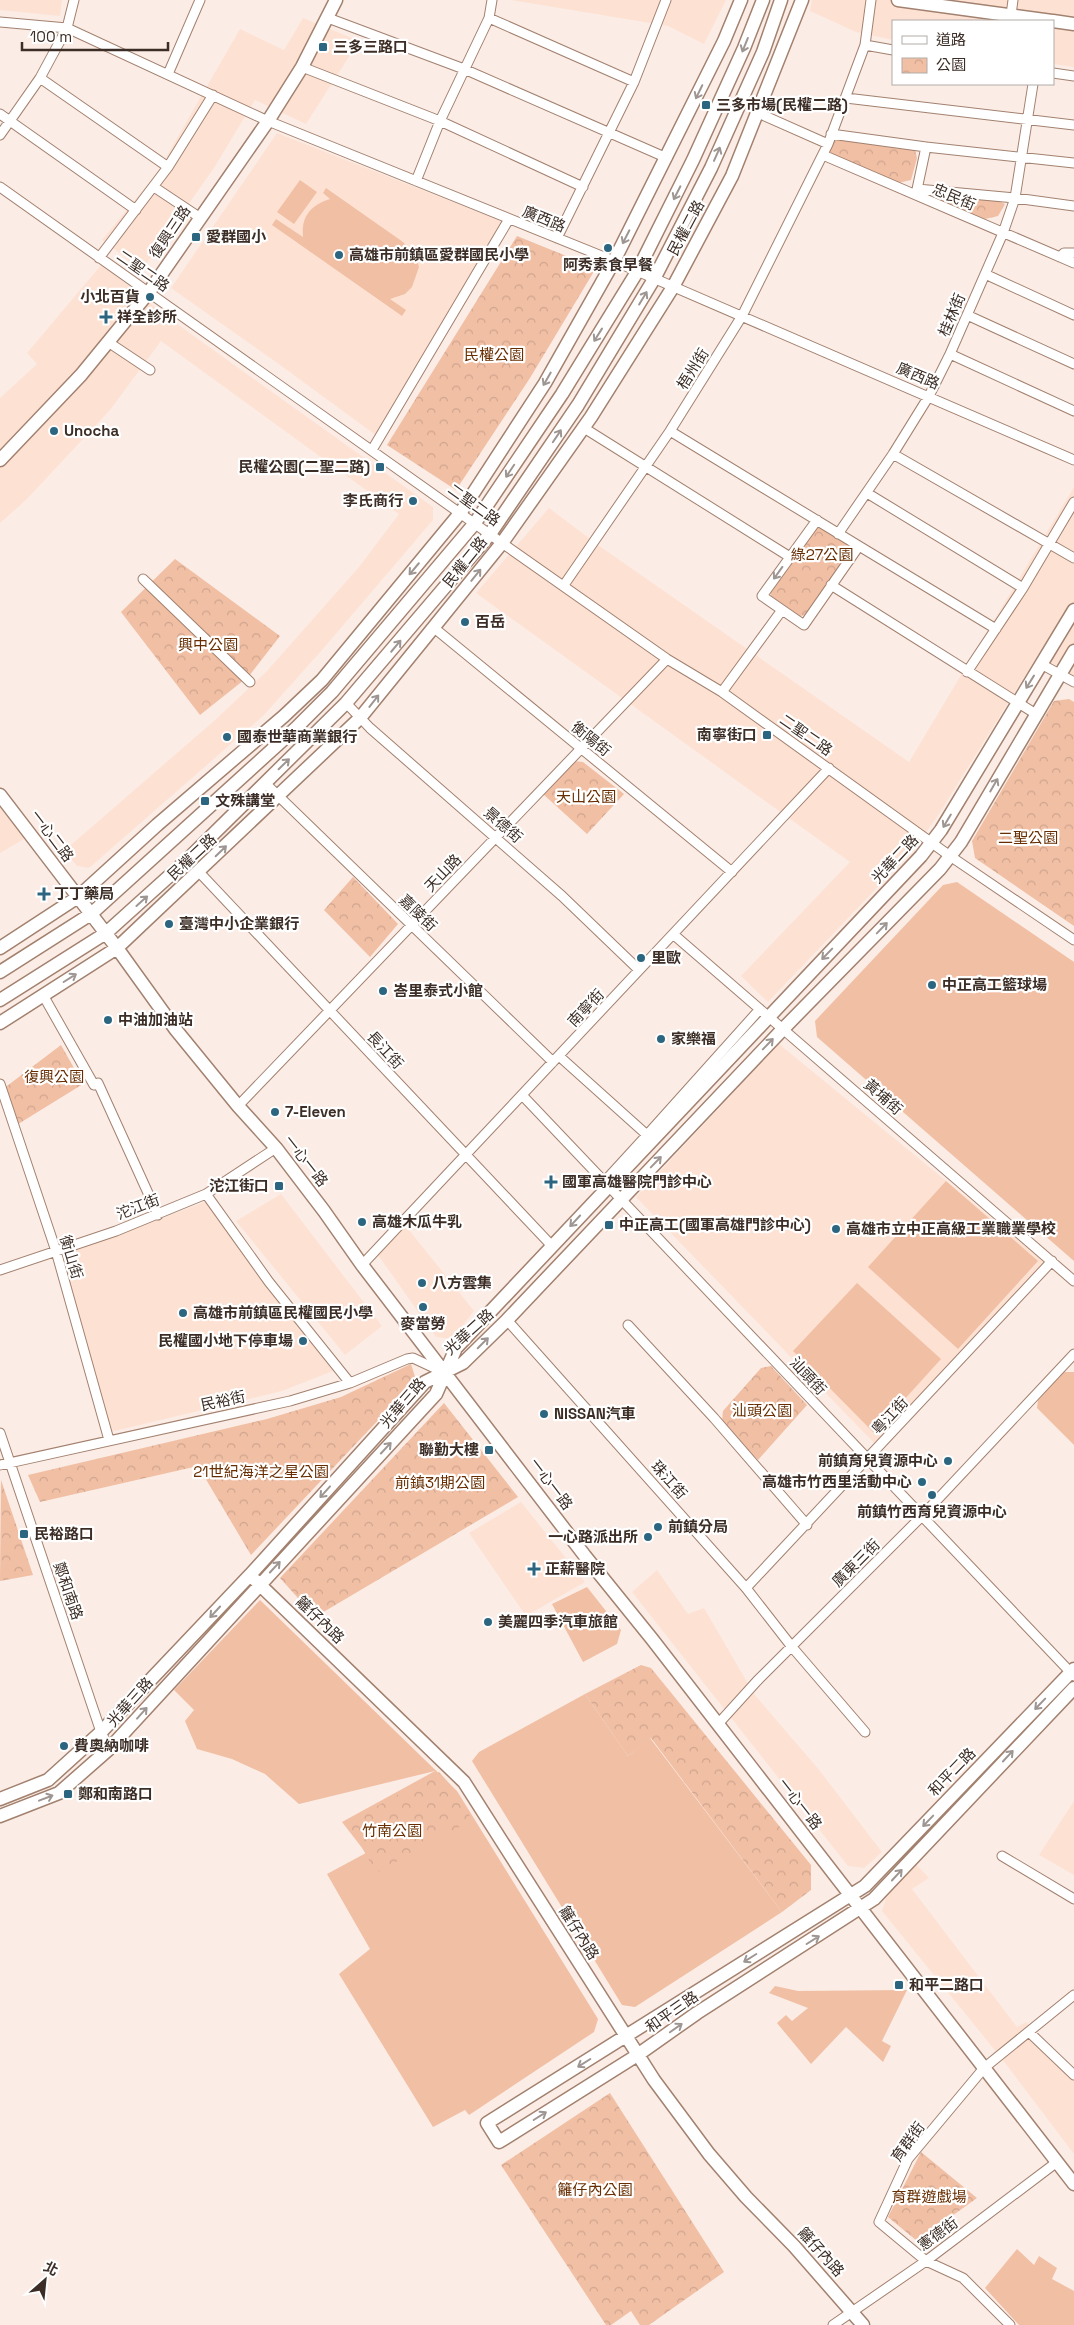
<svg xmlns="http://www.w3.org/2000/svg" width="1074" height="2325" viewBox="0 0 1074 2325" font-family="'Space Grotesk','Noto Sans TC',sans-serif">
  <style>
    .built { fill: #fde2d4 }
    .grass { fill: #f1bfa4 }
    .park { fill: url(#park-crowns) }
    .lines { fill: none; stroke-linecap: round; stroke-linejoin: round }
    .street-casing { stroke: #a2816f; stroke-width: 11 }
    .secondary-casing { stroke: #a2816f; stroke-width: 15 }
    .street { stroke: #fff; stroke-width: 9 }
    .secondary { stroke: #fff; stroke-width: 12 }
    .oneway { stroke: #9e9692 }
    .poi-dot { fill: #2c657f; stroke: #fff; stroke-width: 2 }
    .labels { text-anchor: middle; stroke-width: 4.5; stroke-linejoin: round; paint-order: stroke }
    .poi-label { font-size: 15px; font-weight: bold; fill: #3c2e26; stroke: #fff; text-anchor: start }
    .street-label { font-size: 15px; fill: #3c2e26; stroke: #fff }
    .park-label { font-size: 15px; fill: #682e01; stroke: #fff }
  </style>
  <defs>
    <pattern id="park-crowns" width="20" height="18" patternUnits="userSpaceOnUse" patternTransform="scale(1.25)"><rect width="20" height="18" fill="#f1bfa4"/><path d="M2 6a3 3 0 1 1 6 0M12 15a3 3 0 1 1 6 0" fill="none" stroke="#d0a48d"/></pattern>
  </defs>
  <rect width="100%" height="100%" fill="#fbece5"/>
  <path class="built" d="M0 0H62L60 16 0 10Z
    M511 0H726L704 44 668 26Z
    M812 0H1074V67L1053 64V21H893V40L856 32 810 11Z
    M303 18 359 41 306 124 255 100 214 168 142 270 102 240 157 173 240 29 284 50Z
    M277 133 504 222 377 436 276 362 171 288Z
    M102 264 166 316 433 507V520L322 650 263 716 89 868 77 866 64 851 214 721 267 671 359 567 399 514 161 341 110 410 26 500 0 523V398L37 364 27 353Z
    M1074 487V676L1038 655 937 817 913 850 768 1002 741 976 850 862 476 593 549 508 598 545 909 762Z
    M0 807 24 839 0 853Z
    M779 1044 1045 1262 877 1446 636 1197Z
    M281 1194 382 1326 345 1355 236 1221Z
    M205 1202 333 1371 282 1391 110 1432 62 1255Z
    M405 1225 474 1311 452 1339 436 1337 378 1255Z
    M521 1502 585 1582 526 1616 469 1533Z
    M657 1570 688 1614 704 1608 754 1694 820 1771 882 1852 864 1868 848 1866 632 1592Z
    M1074 1801V1875L1039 1855Z
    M914 1862 929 1878 912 1889 1017 2027 1026 2022 1074 2072V2154L1002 2059 882 1911 886 1898Z"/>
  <path class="grass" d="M300 180 317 192 294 224 277 212Z
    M326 188 403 242 416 257 419 267 412 287 405 294 390 299 406 310 402 316 272 225 276 219 303 237C301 216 311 205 330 199L323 193Z
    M957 882 1074 962V1261L817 1037 815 1021 943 885Z
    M946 1181 1038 1261 958 1349 868 1267Z
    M857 1283 941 1359 874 1433 793 1351Z
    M1063 1372H1074V1445L1037 1408 1038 1400Z
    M587 1587 621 1630 617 1644 583 1662 552 1604Z
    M260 1600 457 1791 598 2019 594 2032 469 2115 465 2110 433 2127 339 1974 370 1949 327 1874 366 1853 342 1822 435 1771 299 1804 265 1774 232 1759 197 1749 185 1721 194 1710 174 1690Z
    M585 1694 628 1756 650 1738 782 1912 635 2007 622 2005 472 1761 479 1752Z
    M775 1986 798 1991 907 1990 882 2041 891 2046 883 2062 846 2027 811 2064 777 2023 786 2015 792 2021 808 2008 769 1993Z
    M1017 2249 1034 2265 1039 2256 1057 2268 1052 2279 1074 2291V2325H1019L985 2288Z"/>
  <path class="park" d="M839 138 915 150 917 158 911 180 898 183 830 153 828 149 832 142Z
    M938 196 998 201 1005 204 998 216 985 219 937 199Z
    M517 236 596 268 530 378 456 490 387 445Z
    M820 526 851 545 852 550 806 615 800 616 771 596 770 591 815 527Z
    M175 559 280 636 249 676 200 715 121 612Z
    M1069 699 1074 702V926L975 858 972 841 1054 701Z
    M573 761 583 762 624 794 587 834 543 794Z
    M353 877 398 924 370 957 324 910Z
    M61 1045 83 1084 15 1126 3 1089Z
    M411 1364 416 1380 251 1555 198 1466 40 1502 28 1475 267 1419 341 1397Z
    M771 1366 807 1405 758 1460 722 1422 723 1411 761 1368Z
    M444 1403 518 1497 315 1617 280 1578Z
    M1 1480 33 1575 0 1581Z
    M641 1665 651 1668 811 1865V1890L782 1912 651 1738 628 1756 585 1694Z
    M439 1772 456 1791 472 1820 376 1873 348 1822Z
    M610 2093 724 2272 649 2325H640L631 2311 611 2325H606L501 2165Z
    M921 2152 977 2198 917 2241 888 2217Z"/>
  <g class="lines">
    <g class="street-casing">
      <path id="street" d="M1011 15 1013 0
        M328 18 464 69 667 158
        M489 18 634 82
        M0 22 67 28 268 121 614 261 1074 460
        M865 45 893 50
        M302 67 440 121 583 187
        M1053 73 1074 76
        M168 74 200 0
        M40 78 168 167
        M846 98 1074 125
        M758 113 828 144
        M0 114 136 210
        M831 134 926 147 1074 163
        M0 135 40 78 67 28 74 0
        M823 155 1074 263
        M416 181 440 121 489 18 492 0
        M0 187 502 543 667 659 722 692 950 856 1074 940
        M154 187 199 217
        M917 189 1015 198 1074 206
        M916 194 926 147
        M557 238 634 82 666 0
        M1060 257 1064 253H1074
        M99 258 168 167 213 95
        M985 274 1074 315
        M967 315 1074 364
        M108 342 150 370
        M950 354 1074 411
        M584 428 790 557
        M670 431 859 546 804 625 762 596 817 520
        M372 450 509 219
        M893 454 1074 558
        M867 493 1023 588
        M838 534 893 454 929 396 950 354 1003 233 1015 198 1033 84
        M859 546 996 629
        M143 579 250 682
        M564 585 670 431 742 316 828 144 865 45 871 0
        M831 585 1036 714
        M433 627 732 872
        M1041 664 1074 682
        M967 672 1023 588 1074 502
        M722 692 782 610
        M346 703 370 728 562 896 639 970
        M265 783 553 1062
        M199 872 552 1246
        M673 934 1074 1281
        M43 995 94 1085
        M559 1056 647 1135 760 1009
        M98 1083 158 1215
        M0 1084 56 1251 109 1440
        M522 1095 1074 1676
        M238 1106 667 659
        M604 1182 647 1135
        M206 1194 269 1282 350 1383
        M362 1265 829 768
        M0 1270 116 1231 206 1194 276 1148
        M507 1320 746 1588 792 1647 865 1732
        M628 1325 714 1418 807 1525
        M0 1433 101 1732 109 1749
        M0 1465 290 1401 350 1383 407 1359 413 1358 443 1372
        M746 1588 1052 1261
        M718 1724 757 1681 922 1516 1074 1354
        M1002 1856 1074 1899
        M1029 2032 1074 2075
        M833 2325 926 2261 1057 2162
        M1010 2325 963 2278 926 2261 879 2222 908 2159 984 2068 1074 1995"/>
    </g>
    <g class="secondary-casing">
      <path id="secondary" d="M898 0 1052 21
        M1053 21 1074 24
        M0 460 81 375 149 292 268 121 302 67 336 0
        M0 795 117 948 176 1030 238 1106 276 1148 324 1211 362 1265 585 1556 652 1639 1074 2184
        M0 948 78 897 157 825 284 716 322 680 461 512 545 383 614 261 724 41 741 0
        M0 972 91 914 296 728 332 692 475 523 562 394 637 272 693 160 744 48 763 0
        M0 1000 106 933 187 860 346 703 490 534 578 405 654 279 711 168 763 52 781 0
        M0 1023 117 948 360 718 502 543 591 417 673 287 732 176 802 0
        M255 1580 464 1782 654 2080 709 2154 746 2197 794 2246 863 2325
        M1074 1669 865 1886 487 2123 499 2142 636 2056 697 2013 874 1899 1074 1688
        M0 1799 48 1780 101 1732 250 1575 425 1382 463 1363 507 1320 783 1029 940 869 961 842 1074 651
        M0 1816 59 1793 109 1749 436 1394 456 1348 921 856 941 830 1074 610"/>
    </g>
    <use href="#street" class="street"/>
    <use href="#secondary" class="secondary"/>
  </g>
  <defs><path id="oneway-shaft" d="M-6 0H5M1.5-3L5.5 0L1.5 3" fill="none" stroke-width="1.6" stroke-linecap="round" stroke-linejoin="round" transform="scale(1.25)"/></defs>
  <g class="oneway">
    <use href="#oneway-shaft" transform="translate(745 45) rotate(112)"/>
    <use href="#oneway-shaft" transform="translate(699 92) rotate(116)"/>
    <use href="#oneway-shaft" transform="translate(717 154) rotate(-66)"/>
    <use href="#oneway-shaft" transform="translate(677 193) rotate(117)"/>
    <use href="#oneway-shaft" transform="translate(626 237) rotate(117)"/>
    <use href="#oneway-shaft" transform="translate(643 298) rotate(-59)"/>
    <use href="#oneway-shaft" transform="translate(598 335) rotate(122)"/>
    <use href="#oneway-shaft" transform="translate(547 379) rotate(120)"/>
    <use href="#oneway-shaft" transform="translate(557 436) rotate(-56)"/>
    <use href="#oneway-shaft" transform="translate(510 471) rotate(124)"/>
    <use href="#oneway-shaft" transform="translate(414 569) rotate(130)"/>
    <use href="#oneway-shaft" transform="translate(778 573) rotate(126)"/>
    <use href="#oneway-shaft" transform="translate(476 575) rotate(-51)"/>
    <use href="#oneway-shaft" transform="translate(396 646) rotate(-50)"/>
    <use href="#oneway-shaft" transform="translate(1030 682) rotate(122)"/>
    <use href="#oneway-shaft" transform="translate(374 701) rotate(-52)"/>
    <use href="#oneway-shaft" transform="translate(284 764) rotate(-44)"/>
    <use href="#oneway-shaft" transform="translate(994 785) rotate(-60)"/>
    <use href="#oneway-shaft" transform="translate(947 821) rotate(121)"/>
    <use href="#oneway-shaft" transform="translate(221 851) rotate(-44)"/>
    <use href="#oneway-shaft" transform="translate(142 901) rotate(-42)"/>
    <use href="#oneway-shaft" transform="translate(882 928) rotate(-46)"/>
    <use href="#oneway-shaft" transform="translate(827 954) rotate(134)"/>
    <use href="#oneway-shaft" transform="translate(70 978) rotate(-32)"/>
    <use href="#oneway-shaft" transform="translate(768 1044) rotate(-46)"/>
    <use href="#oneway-shaft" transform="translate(656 1162) rotate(-46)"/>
    <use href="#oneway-shaft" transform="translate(575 1221) rotate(133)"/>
    <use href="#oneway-shaft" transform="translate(483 1343) rotate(-45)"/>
    <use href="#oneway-shaft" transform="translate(386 1448) rotate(-47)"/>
    <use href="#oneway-shaft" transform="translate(325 1492) rotate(132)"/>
    <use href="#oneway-shaft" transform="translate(275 1567) rotate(-47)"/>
    <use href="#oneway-shaft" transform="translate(215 1612) rotate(133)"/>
    <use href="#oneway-shaft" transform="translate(1040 1704) rotate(134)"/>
    <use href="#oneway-shaft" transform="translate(142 1713) rotate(-48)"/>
    <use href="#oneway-shaft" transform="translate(1008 1756) rotate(-47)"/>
    <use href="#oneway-shaft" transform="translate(46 1798) rotate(-21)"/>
    <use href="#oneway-shaft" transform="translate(928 1821) rotate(134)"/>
    <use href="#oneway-shaft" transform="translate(897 1875) rotate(-47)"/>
    <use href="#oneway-shaft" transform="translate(813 1940) rotate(-32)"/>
    <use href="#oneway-shaft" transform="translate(750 1958) rotate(148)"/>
    <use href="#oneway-shaft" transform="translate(676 2028) rotate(-35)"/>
    <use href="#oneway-shaft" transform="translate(584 2063) rotate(148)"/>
    <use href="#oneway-shaft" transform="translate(540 2116) rotate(-32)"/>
  </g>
  <g class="poi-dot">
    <rect x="318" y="42" width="10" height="10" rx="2.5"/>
    <rect x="701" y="100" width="10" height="10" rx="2.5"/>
    <rect x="191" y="232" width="10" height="10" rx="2.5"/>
    <circle cx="608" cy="248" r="5"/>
    <circle cx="339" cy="255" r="5"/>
    <circle cx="150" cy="297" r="5"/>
    <path d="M103.5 309.5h5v5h5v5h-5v5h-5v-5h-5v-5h5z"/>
    <circle cx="54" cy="431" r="5"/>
    <rect x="375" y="462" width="10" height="10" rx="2.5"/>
    <circle cx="413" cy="501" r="5"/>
    <circle cx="465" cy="622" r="5"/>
    <rect x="762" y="730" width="10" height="10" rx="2.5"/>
    <circle cx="227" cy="737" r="5"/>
    <rect x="200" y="796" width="10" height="10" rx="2.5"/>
    <path d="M41.5 886.5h5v5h5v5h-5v5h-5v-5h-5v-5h5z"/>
    <circle cx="169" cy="924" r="5"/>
    <circle cx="641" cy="958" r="5"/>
    <circle cx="932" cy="985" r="5"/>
    <circle cx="383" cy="991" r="5"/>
    <circle cx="108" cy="1020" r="5"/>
    <circle cx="661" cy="1039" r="5"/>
    <circle cx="275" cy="1112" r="5"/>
    <path d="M548.5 1174.5h5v5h5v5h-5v5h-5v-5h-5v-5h5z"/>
    <rect x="274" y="1181" width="10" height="10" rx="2.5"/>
    <circle cx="362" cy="1222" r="5"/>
    <rect x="604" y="1220" width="10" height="10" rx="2.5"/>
    <circle cx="836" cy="1229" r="5"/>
    <circle cx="422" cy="1283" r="5"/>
    <circle cx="423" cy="1307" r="5"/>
    <circle cx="183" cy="1313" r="5"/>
    <circle cx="303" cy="1341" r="5"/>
    <circle cx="544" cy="1414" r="5"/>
    <rect x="484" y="1445" width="10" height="10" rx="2.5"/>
    <circle cx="948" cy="1461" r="5"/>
    <circle cx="922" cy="1482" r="5"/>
    <circle cx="932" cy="1495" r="5"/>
    <circle cx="658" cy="1527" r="5"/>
    <rect x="19" y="1529" width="10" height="10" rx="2.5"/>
    <circle cx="648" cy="1537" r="5"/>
    <path d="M531.5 1561.5h5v5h5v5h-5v5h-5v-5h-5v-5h5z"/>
    <circle cx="488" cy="1622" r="5"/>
    <circle cx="64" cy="1746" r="5"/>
    <rect x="63" y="1789" width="10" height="10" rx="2.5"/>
    <rect x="894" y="1980" width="10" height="10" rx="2.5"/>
  </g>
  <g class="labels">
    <g class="poi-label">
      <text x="333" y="52">三多三路口</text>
      <text x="716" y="110">三多市場(民權二路)</text>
      <text x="206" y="242">愛群國小</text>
      <text x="349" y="260">高雄市前鎮區愛群國民小學</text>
      <text x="608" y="270" text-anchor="middle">阿秀素食早餐</text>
      <text x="140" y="302" text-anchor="end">小北百貨</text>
      <text x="117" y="322">祥全診所</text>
      <text x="64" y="436">Unocha</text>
      <text x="370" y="472" text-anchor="end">民權公園(二聖二路)</text>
      <text x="403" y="506" text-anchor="end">李氏商行</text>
      <text x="475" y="627">百岳</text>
      <text x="757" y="740" text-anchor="end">南寧街口</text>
      <text x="237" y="742">國泰世華商業銀行</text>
      <text x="215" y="806">文殊講堂</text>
      <text x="54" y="899">丁丁藥局</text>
      <text x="179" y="929">臺灣中小企業銀行</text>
      <text x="651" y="963">里歐</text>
      <text x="942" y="990">中正高工籃球場</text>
      <text x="393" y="996">峇里泰式小館</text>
      <text x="118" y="1025">中油加油站</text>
      <text x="671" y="1044">家樂福</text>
      <text x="285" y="1117">7-Eleven</text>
      <text x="562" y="1187">國軍高雄醫院門診中心</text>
      <text x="269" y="1191" text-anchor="end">沱江街口</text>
      <text x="372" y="1227">高雄木瓜牛乳</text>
      <text x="619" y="1230">中正高工(國軍高雄門診中心)</text>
      <text x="846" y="1234">高雄市立中正高級工業職業學校</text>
      <text x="432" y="1288">八方雲集</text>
      <text x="193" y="1318">高雄市前鎮區民權國民小學</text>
      <text x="423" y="1329" text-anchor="middle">麥當勞</text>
      <text x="293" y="1346" text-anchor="end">民權國小地下停車場</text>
      <text x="554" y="1419">NISSAN汽車</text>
      <text x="479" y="1455" text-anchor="end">聯勤大樓</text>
      <text x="938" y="1466" text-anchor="end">前鎮育兒資源中心</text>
      <text x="912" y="1487" text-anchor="end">高雄市竹西里活動中心</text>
      <text x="932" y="1517" text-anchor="middle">前鎮竹西育兒資源中心</text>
      <text x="668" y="1532">前鎮分局</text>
      <text x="34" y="1539">民裕路口</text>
      <text x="638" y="1542" text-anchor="end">一心路派出所</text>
      <text x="545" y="1574">正薪醫院</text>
      <text x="498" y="1627">美麗四季汽車旅館</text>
      <text x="74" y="1751">費奧納咖啡</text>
      <text x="78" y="1799">鄭和南路口</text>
      <text x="909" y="1990">和平二路口</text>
    </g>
    <g class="street-label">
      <text transform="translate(954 197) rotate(23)" y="5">忠民街</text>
      <text transform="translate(544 219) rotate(22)" y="5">廣西路</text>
      <text transform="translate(686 228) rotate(-62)" y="5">民權二路</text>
      <text transform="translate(170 232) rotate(-56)" y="5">復興三路</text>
      <text transform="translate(143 271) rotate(35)" y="5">二聖二路</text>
      <text transform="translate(952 315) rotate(-67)" y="5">桂林街</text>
      <text transform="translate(693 369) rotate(-58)" y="5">梧州街</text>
      <text transform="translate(918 376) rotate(23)" y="5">廣西路</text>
      <text transform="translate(474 505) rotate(36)" y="5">二聖二路</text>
      <text transform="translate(465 562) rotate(-51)" y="5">民權二路</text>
      <text transform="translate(806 735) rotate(35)" y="5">二聖二路</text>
      <text transform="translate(591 739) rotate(39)" y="5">衡陽街</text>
      <text transform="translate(503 825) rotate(41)" y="5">景德街</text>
      <text transform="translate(52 836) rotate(53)" y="5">一心二路</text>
      <text transform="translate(192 857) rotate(-43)" y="5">民權二路</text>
      <text transform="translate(895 859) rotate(-47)" y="5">光華二路</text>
      <text transform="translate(443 873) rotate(-46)" y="5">天山路</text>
      <text transform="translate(418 913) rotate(44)" y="5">嘉陵街</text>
      <text transform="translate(586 1008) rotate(-47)" y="5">南寧街</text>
      <text transform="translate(385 1050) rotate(47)" y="5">長江街</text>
      <text transform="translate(883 1097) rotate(41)" y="5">黃埔街</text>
      <text transform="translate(306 1161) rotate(52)" y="5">一心一路</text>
      <text transform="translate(138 1207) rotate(-21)" y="5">沱江街</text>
      <text transform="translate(71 1257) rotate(73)" y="5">衡山街</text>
      <text transform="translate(469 1332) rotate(-42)" y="5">光華二路</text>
      <text transform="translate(808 1376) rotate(47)" y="5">汕頭街</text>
      <text transform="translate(223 1401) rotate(-12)" y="5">民裕街</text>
      <text transform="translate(403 1403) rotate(-49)" y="5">光華三路</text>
      <text transform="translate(890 1416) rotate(-47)" y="5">粵江街</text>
      <text transform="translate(669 1480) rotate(48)" y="5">珠江街</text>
      <text transform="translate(551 1484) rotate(53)" y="5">一心一路</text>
      <text transform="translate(856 1563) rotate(-45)" y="5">廣東三街</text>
      <text transform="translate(68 1591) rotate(71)" y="5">鄭和南路</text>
      <text transform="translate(320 1620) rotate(44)" y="5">籬仔內路</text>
      <text transform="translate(130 1702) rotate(-48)" y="5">光華三路</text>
      <text transform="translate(952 1772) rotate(-46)" y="5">和平二路</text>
      <text transform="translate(800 1804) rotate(52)" y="5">一心一路</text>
      <text transform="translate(579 1933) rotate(58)" y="5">籬仔內路</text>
      <text transform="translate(672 2012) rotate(-35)" y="5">和平三路</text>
      <text transform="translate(908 2142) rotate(-54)" y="5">育群街</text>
      <text transform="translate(938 2234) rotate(-36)" y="5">憲德街</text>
      <text transform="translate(821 2252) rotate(48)" y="5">籬仔內路</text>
    </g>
    <g class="park-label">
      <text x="494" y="360">民權公園</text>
      <text x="822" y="560">綠27公園</text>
      <text x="208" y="650">興中公園</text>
      <text x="586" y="802">天山公園</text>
      <text x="1028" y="843">二聖公園</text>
      <text x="54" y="1082">復興公園</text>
      <text x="762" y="1416">汕頭公園</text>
      <text x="261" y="1477">21世紀海洋之星公園</text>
      <text x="440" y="1488">前鎮31期公園</text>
      <text x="392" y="1836">竹南公園</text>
      <text x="595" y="2195">籬仔內公園</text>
      <text x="929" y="2202">育群遊戲場</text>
    </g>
  </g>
  <rect x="892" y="20" width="162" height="65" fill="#ffffff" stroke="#b1aba8"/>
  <rect x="902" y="36" width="25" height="8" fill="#ffffff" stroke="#b1aba8"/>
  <text x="936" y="45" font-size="15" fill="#3c2e26">道路</text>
  <rect x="902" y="58" width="25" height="15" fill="url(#park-crowns)" stroke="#b1aba8"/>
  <text x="936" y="70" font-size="15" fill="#3c2e26">公園</text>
  <g transform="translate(45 2280) rotate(27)" stroke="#ffffff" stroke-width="4" paint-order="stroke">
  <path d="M0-4L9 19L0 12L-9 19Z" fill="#3c2e26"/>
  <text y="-8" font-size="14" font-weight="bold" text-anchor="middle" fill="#3c2e26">北</text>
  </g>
  <path d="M22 42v8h146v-8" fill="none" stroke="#3c2e26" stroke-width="2.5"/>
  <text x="30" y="42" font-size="15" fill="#3c2e26" stroke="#ffffff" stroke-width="4" paint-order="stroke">100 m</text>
</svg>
